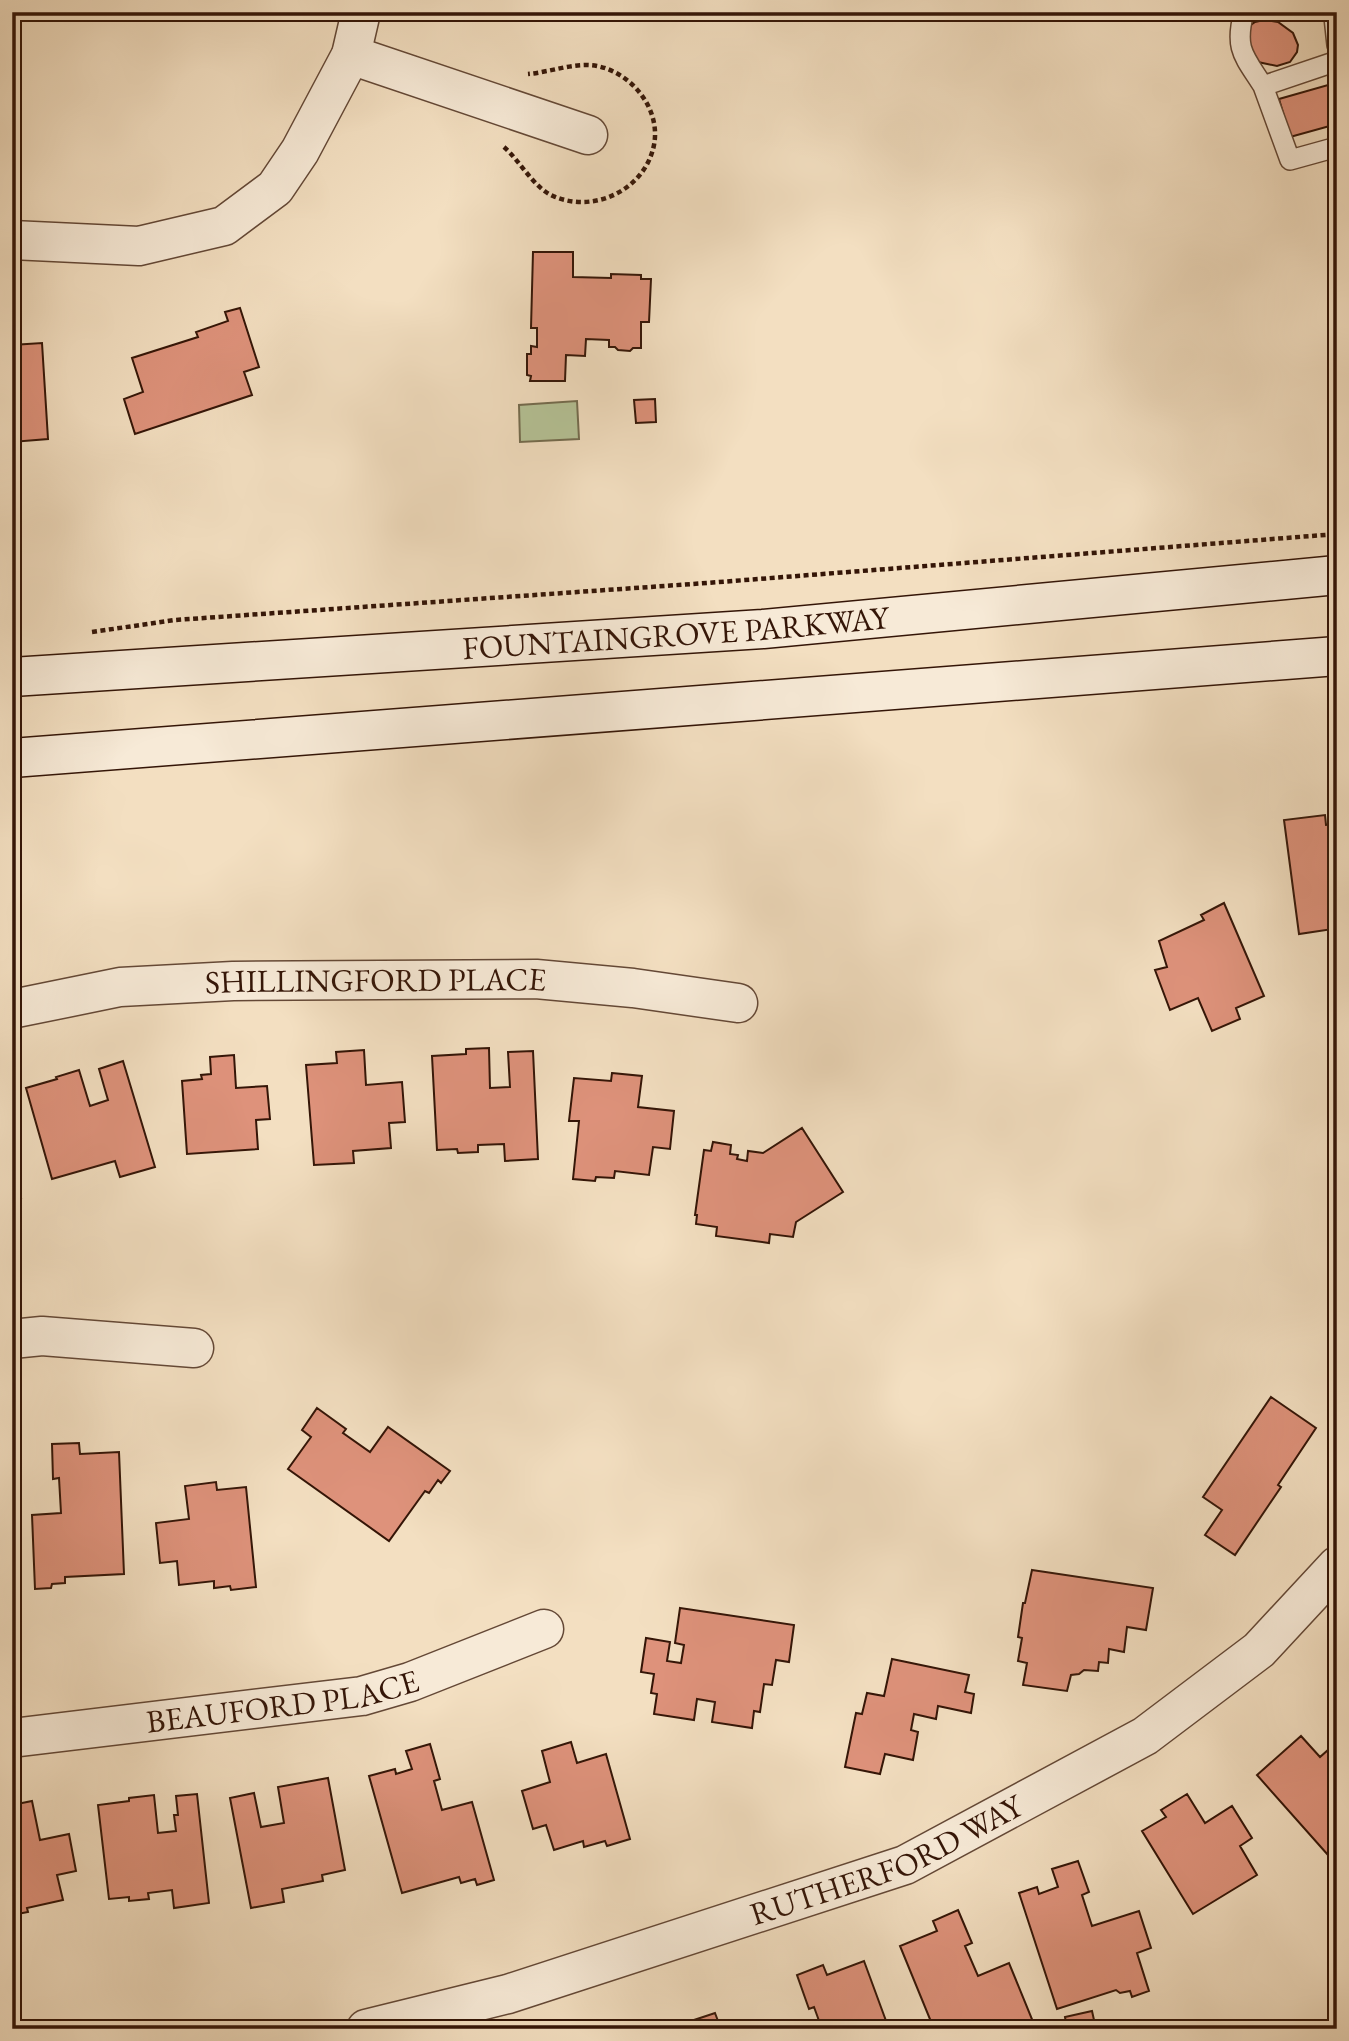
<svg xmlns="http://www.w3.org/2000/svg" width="1349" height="2041" viewBox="0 0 1349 2041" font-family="'EB Garamond',serif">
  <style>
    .green { fill: #b5c397; stroke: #746c4f; stroke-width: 2 }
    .building { fill: #de927b; stroke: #341507; stroke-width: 2 }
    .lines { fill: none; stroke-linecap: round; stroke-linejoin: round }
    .lane-casing { stroke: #644836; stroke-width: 22 }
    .street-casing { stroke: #644836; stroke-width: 41 }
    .secondary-casing { stroke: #341507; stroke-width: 41 }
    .path { stroke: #341507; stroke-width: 4.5; stroke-dasharray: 5 3.5; stroke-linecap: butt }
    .lane { stroke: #f7ead7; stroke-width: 19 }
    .street { stroke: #f7ead7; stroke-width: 38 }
    .secondary { stroke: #f7ead7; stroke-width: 38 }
    .labels { text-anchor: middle; stroke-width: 6; stroke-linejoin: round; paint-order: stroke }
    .street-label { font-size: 32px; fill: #341507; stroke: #f7ead7 }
  </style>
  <rect width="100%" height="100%" fill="#f3dfc1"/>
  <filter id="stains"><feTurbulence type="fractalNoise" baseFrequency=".00286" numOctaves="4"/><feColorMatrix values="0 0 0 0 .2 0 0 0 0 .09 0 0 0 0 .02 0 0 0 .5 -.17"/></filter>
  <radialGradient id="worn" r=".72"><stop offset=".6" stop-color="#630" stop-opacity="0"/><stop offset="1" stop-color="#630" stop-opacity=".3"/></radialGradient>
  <path class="green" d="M577 401 579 439 520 442 519 405Z"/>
  <path class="building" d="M1264 20 1278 22 1293 33 1298 45 1297 52 1290 62 1277 66 1258 62 1243 37 1248 27 1255 22Z
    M1335 83 1337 124 1290 137 1279 99Z
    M533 252H573V277L611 278V274L641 275V279H651L649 322H641V348H633L630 351 618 350 615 347H609V340L586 339 585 356 566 355 565 381H530L531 376 527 375V354H531V346L537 347V328H531Z
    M240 308 259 367 244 372 252 395 135 434 124 399 143 392 132 358 198 337 196 332 228 321 225 312Z
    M42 343 48 439 12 442V345Z
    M655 399 656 422 636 423 634 400Z
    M1325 815 1326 825 1337 824V921L1332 922 1333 929 1299 934 1284 820Z
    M1224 903 1264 996 1236 1008 1240 1019 1212 1031 1198 998 1170 1010 1155 970 1167 967 1159 941 1204 920 1201 915Z
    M489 1048 490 1088 510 1087 508 1052 533 1051 538 1159 505 1161 504 1144 478 1145V1152L458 1153 457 1149 437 1150 432 1056 466 1054V1049Z
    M364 1050 366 1085 402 1082 405 1122 389 1123 391 1148 353 1151 354 1163 314 1165 306 1065 337 1063 336 1052Z
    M234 1055 236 1088 267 1086 270 1119 256 1120 258 1149 187 1154 182 1081 202 1079 201 1075 211 1074 210 1057Z
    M123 1061 155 1167 120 1177 115 1161 52 1179 26 1088 57 1079 56 1077 79 1070 90 1106 108 1100 99 1069Z
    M612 1073 642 1076 638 1107 674 1111 670 1149 653 1147 649 1175 615 1171 614 1178 596 1177 595 1181 573 1179 579 1121H569L574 1078 611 1081Z
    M802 1128 843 1192 796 1222 793 1237 770 1234 769 1243 716 1236 717 1227 696 1224 697 1215H695L704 1150 711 1151 713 1142 731 1145 730 1154 738 1155 737 1159 747 1161 748 1151 763 1153Z
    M12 1166 21 1198 12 1201Z
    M1271 1397 1316 1428 1278 1485 1281 1487 1235 1555 1205 1535 1222 1510 1203 1497Z
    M317 1408 346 1429 343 1433 370 1452 388 1427 450 1471 441 1483 438 1480 429 1493 425 1491 389 1541 288 1469 311 1437 302 1430Z
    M79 1443 80 1454 119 1452 124 1574 65 1577V1583L52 1584 51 1588 35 1589 32 1515 61 1513 59 1478 53 1479 52 1444Z
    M216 1482 217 1490 246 1487 256 1587 231 1590 230 1586 214 1588V1581L179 1585 177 1561 160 1563 156 1523 189 1519 185 1486Z
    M1032 1570 1153 1588 1146 1630 1127 1627 1124 1652 1109 1649 1108 1663 1099 1662 1098 1671 1084 1670 1079 1674 1071 1675 1067 1691 1023 1685 1027 1663 1018 1661 1022 1638 1018 1637 1023 1603H1025Z
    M680 1608 794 1625 789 1662 776 1660 772 1685 764 1684 760 1712 754 1711 752 1728 712 1722 715 1702 697 1699 694 1720 654 1714 657 1694 651 1693 654 1674 641 1672 646 1638 670 1642 667 1661 681 1663 684 1645 675 1643Z
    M892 1659 969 1675 965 1692 974 1694 971 1713 938 1706 936 1719 914 1714 911 1730 918 1732 913 1760 885 1754 880 1774 845 1767 856 1713 862 1714 867 1693 884 1696Z
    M1301 1736 1320 1757 1337 1742V1847L1328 1855 1257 1775Z
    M571 1742 577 1763 606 1754 630 1839 607 1846 605 1841 584 1847 583 1841 554 1850 546 1825 533 1829 522 1791 550 1782 542 1751Z
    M430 1744 440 1779 434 1781 442 1810 472 1802 494 1880 477 1885 475 1879 461 1883 459 1877 402 1893 369 1776 395 1769 396 1774 412 1769 406 1751Z
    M328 1778 345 1870 322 1875 323 1881 282 1889 284 1902 251 1908 230 1798 254 1793 261 1827 284 1823 278 1787Z
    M197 1794 209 1903 174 1908 172 1890 148 1893 149 1899 129 1901V1897L109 1899 98 1805 129 1801V1798L154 1795 158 1833 176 1831 174 1815H178L176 1796Z
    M1187 1794 1205 1823 1232 1806 1252 1838 1240 1846 1257 1875 1193 1914 1142 1831 1166 1817 1161 1810Z
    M32 1801 40 1840 69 1834 76 1871 57 1875 63 1900 27 1908 28 1912 12 1915V1805Z
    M1078 1861 1089 1892 1082 1895 1092 1926 1139 1911 1151 1948 1137 1953 1149 1991 1132 1997 1130 1991 1120 1993 1116 1990 1057 2009 1019 1893 1037 1887 1039 1894 1058 1887 1052 1869Z
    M958 1910 972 1943 965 1946 978 1976 1009 1963 1036 2029H934L900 1946 937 1931 933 1921Z
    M864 1961 889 2029H822L814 2007 809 2009 797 1975 823 1965 827 1975Z
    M1092 2011 1096 2029H1067L1065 2017Z
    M715 2013 721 2029H687L685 2023Z"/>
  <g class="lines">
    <g class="lane-casing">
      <path id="lane" d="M1244 12C1234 49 1244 56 1263 86L1337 61
        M1331 12 1334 17 1337 45
        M1263 86 1290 160 1337 147"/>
    </g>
    <g class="street-casing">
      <g id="street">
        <path d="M351 55 588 135"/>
        <path d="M12 240 139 246 224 226 275 188 300 151 351 55 361 12"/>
        <path id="s1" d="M12 1009 120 987 233 981 536 979 633 988 738 1003"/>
        <path d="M12 1339 42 1336 194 1348"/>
        <path id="s2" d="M12 1738 362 1696 410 1682 544 1629"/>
        <path id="s3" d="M366 2029 508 1994 905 1865 1145 1736 1259 1650 1337 1566"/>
      </g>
    </g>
    <g class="secondary-casing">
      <g id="secondary">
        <path id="s4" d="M12 677 763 629 1337 575"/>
        <path d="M12 758 1337 656"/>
      </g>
    </g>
    <path class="path" d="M504 147C520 161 534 188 553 196 594 214 645 190 654 145 661 109 632 73 597 66 575 62 551 72 528 74
      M92 632 175 620 707 583 1337 534"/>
    <use href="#lane" class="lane"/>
    <use href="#street" class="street"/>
    <use href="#secondary" class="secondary"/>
  </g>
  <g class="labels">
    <g class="street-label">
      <text dy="11" stroke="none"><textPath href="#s4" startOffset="665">FOUNTAINGROVE PARKWAY</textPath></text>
      <text dy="11" stroke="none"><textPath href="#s1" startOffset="366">SHILLINGFORD PLACE</textPath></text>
      <text dy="11" stroke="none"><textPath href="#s2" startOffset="273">BEAUFORD PLACE</textPath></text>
      <text dy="11" stroke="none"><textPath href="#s3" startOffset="548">RUTHERFORD WAY</textPath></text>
    </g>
  </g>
  <rect width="1349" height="2041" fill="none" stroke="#f3dfc1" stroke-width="42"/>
  <rect x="14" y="14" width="1321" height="2013" fill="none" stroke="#341507" stroke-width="3.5"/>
  <rect x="21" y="21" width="1307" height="1999" fill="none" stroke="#341507" stroke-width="2"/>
  <rect width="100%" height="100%" filter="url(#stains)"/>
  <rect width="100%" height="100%" fill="url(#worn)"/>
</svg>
